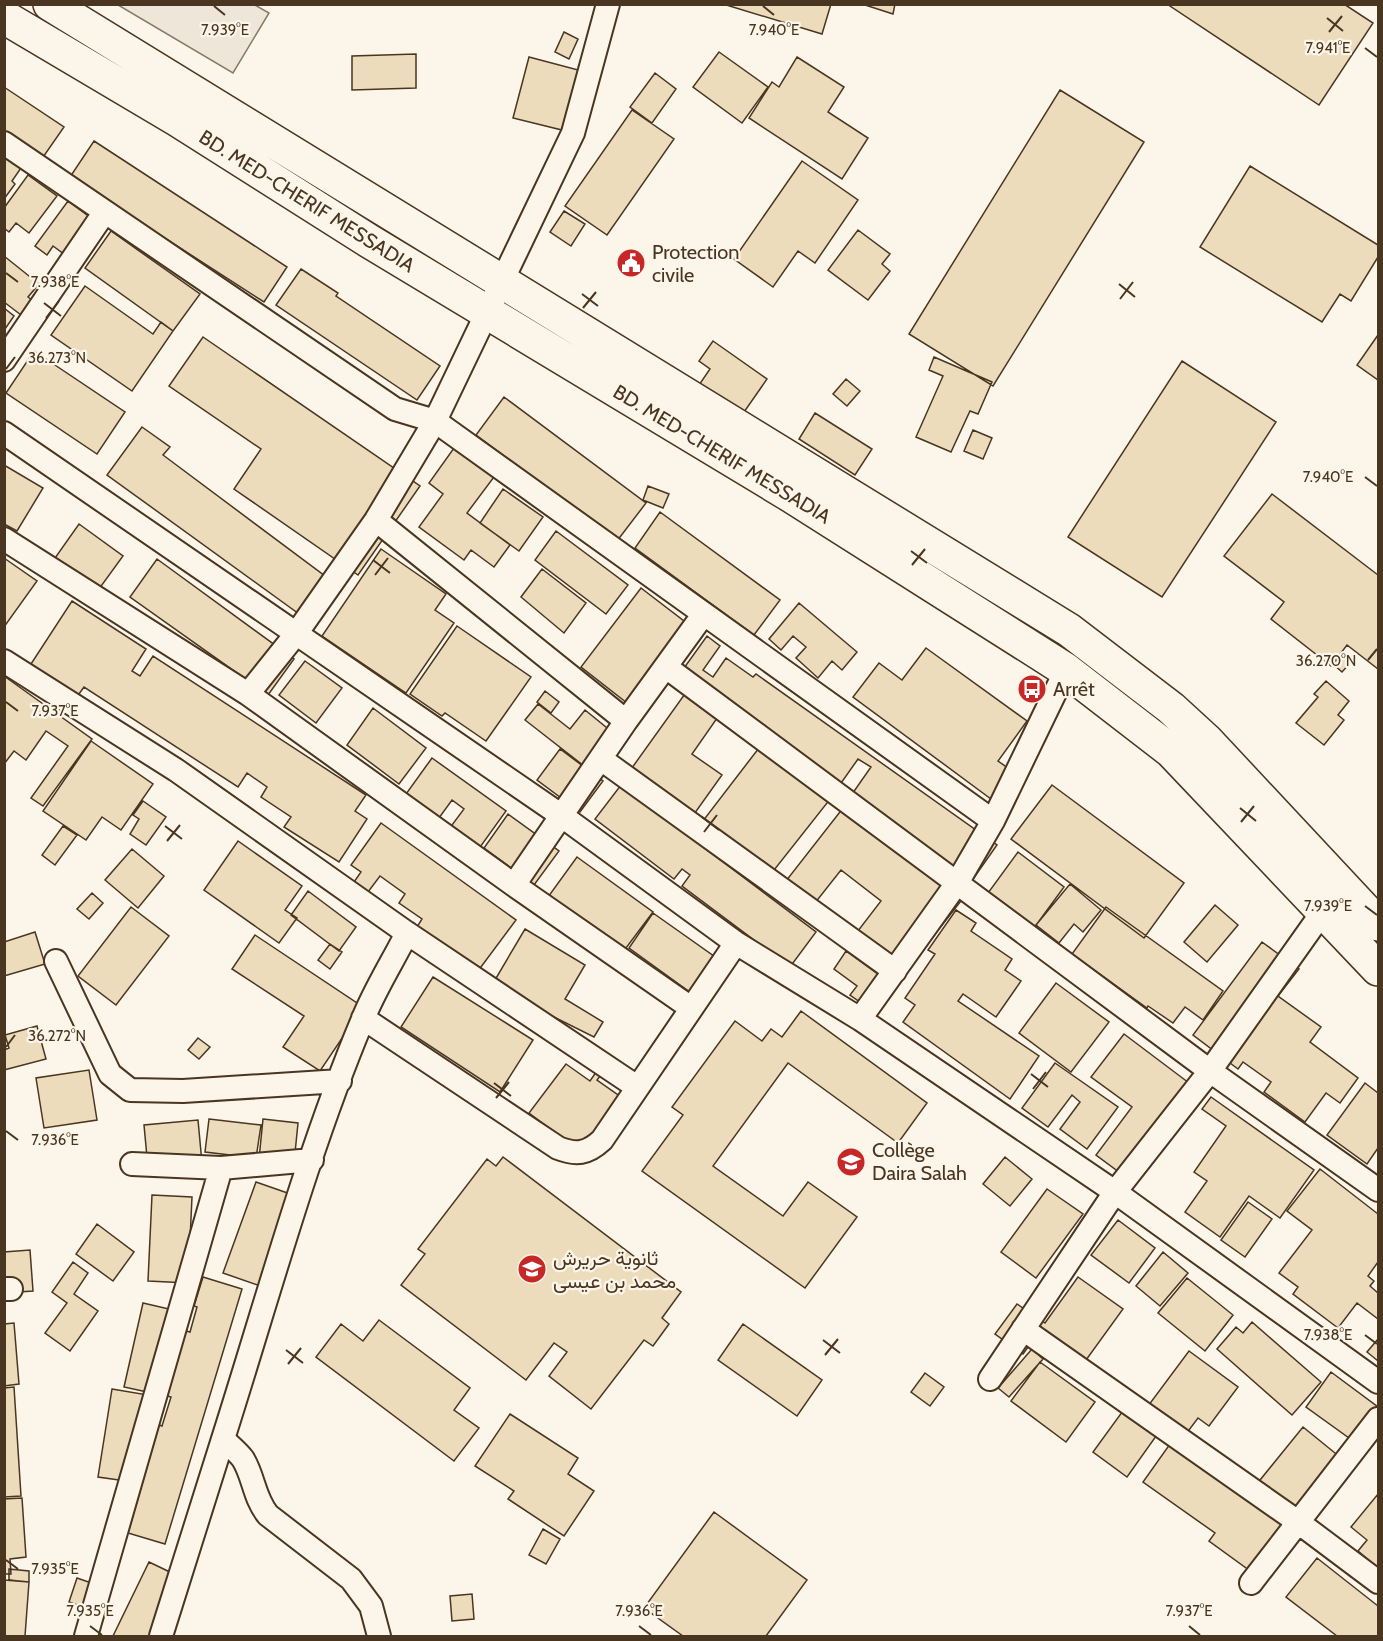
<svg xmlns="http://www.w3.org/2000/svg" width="1383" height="1641" viewBox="0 0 1383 1641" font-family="Cabin,Vazirmatn,sans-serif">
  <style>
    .green { fill: #ede6d9; stroke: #887966; stroke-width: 1.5 }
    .building { fill: #ecdcbc; stroke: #4a3520; stroke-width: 1.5 }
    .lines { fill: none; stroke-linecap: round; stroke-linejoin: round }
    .minor-casing { stroke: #4a3520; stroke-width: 26 }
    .trunk-casing { stroke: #4a3520; stroke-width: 36 }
    .minor { stroke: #fbf6e9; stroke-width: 22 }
    .trunk { stroke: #fbf6e9; stroke-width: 33 }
    .ticks { fill: none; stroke: #4a3520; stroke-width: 2 }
    .labels { text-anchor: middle; stroke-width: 4.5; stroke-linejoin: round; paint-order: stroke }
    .street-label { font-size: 20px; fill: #4a3520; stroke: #fbf6e9 }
    .poi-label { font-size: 20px; fill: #4a3520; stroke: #fbf6e9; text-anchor: start }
    .ticks-label { font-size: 15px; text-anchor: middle; fill: #4a3520; stroke: #fbf6e9; stroke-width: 4.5; stroke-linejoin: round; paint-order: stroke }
  </style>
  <rect width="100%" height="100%" fill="#fbf6e9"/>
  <path class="green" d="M118 5H255L269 13 233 73Z"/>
  <path class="building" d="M723 4H831L822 34Z
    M862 4H895L893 14Z
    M1167 4H1344L1373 23 1319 105Z
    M564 32 578 39 569 59 555 52Z
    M719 52 768 87 742 123 693 87Z
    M416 54V88L352 90V56Z
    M529 57 582 71 566 131 513 118Z
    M797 57 844 87 828 112 868 138 842 179 749 118 772 82 779 87Z
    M655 73 676 89 652 123 630 107Z
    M4 87 64 127 39 163 4 139Z
    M1060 90 1144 142 993 386 909 334Z
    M632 110 674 139 607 235 565 206Z
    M94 141 287 267 264 302 70 177Z
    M4 156 21 168 12 181 15 184 4 199Z
    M802 161 858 200 815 263 798 251 773 287 734 259Z
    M1250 166 1378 245V257L1351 301 1340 294 1322 322 1200 247Z
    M28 175 57 196 29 233 16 223 9 232 4 228V208Z
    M68 201 95 221 68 257 53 246 47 255 35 246Z
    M564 211 585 224 571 246 550 232Z
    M858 230 890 254 882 264 890 271 868 300 828 270Z
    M111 231 200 294 173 331 85 268Z
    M4 256 39 284 28 297 37 304 25 318 4 302Z
    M301 269 338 293 336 296 440 366 417 400 276 305Z
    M85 286 153 334 161 322 173 331 132 391 51 335Z
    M4 308 14 316 5 329 4 328Z
    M1378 335V380L1357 365Z
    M203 337 420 486 358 575 234 489 261 449 169 386Z
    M713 341 767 379 742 415 699 385 710 369 699 361Z
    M34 351 125 412 97 454 6 393Z
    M934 357 992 382 978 414 970 411 951 452 916 437 943 376 929 370Z
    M1182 361 1276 422 1162 597 1068 537Z
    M846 379 860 391 847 406 833 394Z
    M504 397 646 503 617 541 476 435Z
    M815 413 872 449 855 475 799 439Z
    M142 427 170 447 163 455 333 582 306 619 107 475Z
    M973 430 992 438 983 459 964 451Z
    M454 448 494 477 467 513 510 545 494 567 471 550 464 560 419 527 443 494 429 483Z
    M4 465 43 488 17 531 4 524Z
    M648 486 669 494 663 508 643 500Z
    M503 489 543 517 519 551 480 523Z
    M1272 494 1378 575V669L1347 645 1331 666 1271 619 1284 602 1224 556Z
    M660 512 780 600 754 635 635 548Z
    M79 524 123 556 99 589 55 558Z
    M556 531 628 585 606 614 535 560Z
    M381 549 446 594 435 610 454 623 406 693 322 636Z
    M4 558 37 581 4 627Z
    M157 559 294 659 268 695 130 597Z
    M542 569 586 603 564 633 521 597Z
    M641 588 697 631 636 710 581 667Z
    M72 601 146 649 132 671 140 676 153 656 366 795 355 811 367 819 339 862 284 827 291 817 261 797 267 787 247 773 238 787 84 687 76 698 29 667Z
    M799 603 857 652 842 670 832 661 818 678 796 658 806 647 793 636 781 650 769 639Z
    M457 626 531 677 486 741 445 713 442 716 410 694Z
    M707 636 720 646 703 670 713 677 726 658 753 677 756 674 997 845 971 882 850 797 871 767 858 759 839 786 726 704 729 699 684 668Z
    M926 648 1027 721 998 761 1012 771 991 799 853 697 879 663 902 680Z
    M1344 653 1352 661 1342 672 1333 664Z
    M305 661 342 688 316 723 279 695Z
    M4 676 92 739 43 806 31 798 68 746 46 731 26 760 14 751 4 764Z
    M1326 681 1349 701 1338 715 1344 720 1324 745 1296 723 1318 697 1314 694Z
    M545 691 559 702 551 713 537 702Z
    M687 691 720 714 692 754 722 775 692 817 629 772Z
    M538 704 570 729 585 710 612 732 593 773 525 720Z
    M373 708 426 748 399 784 347 745Z
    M91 741 153 784 121 830 102 817 86 840 43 811Z
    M762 744 831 798 767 879 699 826Z
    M560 749 603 781 580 812 537 780Z
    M432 758 506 811 478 850 449 829 464 809 452 800 439 818 406 794Z
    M621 785 816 932 790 967 682 886 690 875 682 869 674 879 595 819Z
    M1052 785 1184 883 1144 938 1011 839Z
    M143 801 166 817 146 845 130 834 139 819 133 815Z
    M843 808 961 901 925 947 897 969 854 936 881 901 841 870 811 908 782 886Z
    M508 814 559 851 534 885 484 848Z
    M381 823 516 920 478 971 417 927 422 919 399 903 405 894 380 876 368 892 354 882 361 872 351 865Z
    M63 826 77 835 55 865 42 855Z
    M238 841 302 886 285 910 297 918 279 943 204 890Z
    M132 849 164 876 138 908 105 880Z
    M1018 852 1064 887 1034 928 988 893Z
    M577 857 653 912 623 952 548 897Z
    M1070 884 1101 910 1083 932 1074 924 1059 943 1036 925Z
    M308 891 356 927 339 951 291 915Z
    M92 893 103 903 89 919 77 909Z
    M1215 905 1238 925 1207 962 1184 942Z
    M131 907 169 936 116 1005 78 976Z
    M1106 907 1223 991 1203 1020 1185 1007 1173 1023 1148 1006 1147 1008 1072 954Z
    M956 910 976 923 971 931 1012 959 1005 970 1021 981 996 1017 963 994 958 1001 1039 1056 1010 1099 903 1022 915 1005 905 998 935 954 928 950Z
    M653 913 718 959 694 995 629 948Z
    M525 929 585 965 565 999 603 1022 594 1037 552 1016 550 1020 492 985Z
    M35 932 45 964 4 976V942Z
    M255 935 363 1007 320 1071 283 1047 304 1016 232 969Z
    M1262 942 1299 969 1278 996 1321 1027 1310 1042 1358 1078 1340 1103 1326 1093 1305 1122 1264 1092 1271 1082 1243 1062 1238 1069 1193 1035Z
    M330 944 342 952 330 969 318 960Z
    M846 951 886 980 867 1007 850 995 857 986 834 969Z
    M433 977 533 1040 500 1092 401 1027Z
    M1056 983 1109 1022 1071 1072 1019 1033Z
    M801 1011 927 1103 898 1143 788 1063 713 1166 783 1216 808 1182 857 1217 805 1288 642 1171 683 1115 672 1107 735 1021 762 1041 771 1029 782 1037Z
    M37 1026 46 1059 4 1070V1050L9 1048 5 1035Z
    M1124 1034 1201 1092 1127 1178 1096 1155 1132 1107 1091 1077Z
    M198 1038 210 1047 199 1059 188 1050Z
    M1055 1063 1118 1107 1087 1149 1060 1129 1080 1102 1072 1095 1048 1127 1022 1108Z
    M566 1064 590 1081 599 1068 604 1071 597 1080 628 1102 588 1157 529 1113Z
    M89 1070 97 1120 44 1128 36 1078Z
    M1365 1083 1378 1093V1148L1367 1164 1327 1135Z
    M1211 1097 1314 1170 1280 1218 1249 1196 1220 1237 1185 1212 1207 1181 1194 1172 1226 1126 1202 1109Z
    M209 1119 261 1125 256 1158 205 1152Z
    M263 1119 298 1123 294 1163 259 1159Z
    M198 1120 202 1163 148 1168 144 1125Z
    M503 1157 681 1292 662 1318 669 1324 653 1346 644 1340 591 1409 549 1376 567 1352 554 1343 526 1380 401 1285 425 1254 418 1249 487 1159 496 1166Z
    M1005 1157 1032 1179 1010 1206 983 1184Z
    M1320 1169 1378 1214V1262L1368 1276 1374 1281 1370 1286 1378 1293V1319L1357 1303 1338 1328 1293 1294 1298 1287 1279 1273 1312 1230 1287 1211Z
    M256 1182 299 1197 266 1288 223 1273Z
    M1047 1189 1083 1214 1036 1278 1001 1252Z
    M152 1195 192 1197 188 1283 148 1281Z
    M1248 1202 1272 1219 1245 1257 1221 1240Z
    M1118 1220 1155 1248 1129 1283 1091 1255Z
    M97 1224 134 1252 113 1281 76 1254Z
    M30 1250 33 1291 4 1293V1252Z
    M1163 1252 1188 1273 1160 1306 1136 1286Z
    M73 1262 88 1273 74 1294 98 1311 70 1351 45 1333 67 1303 52 1292Z
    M203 1277 242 1289 165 1544 128 1533 159 1425 162 1426 171 1397 167 1396 186 1331 190 1332 197 1307 194 1306Z
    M1078 1277 1123 1309 1081 1367 1037 1335 1023 1354 995 1334 1017 1304 1045 1323Z
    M1187 1278 1233 1315 1205 1351 1158 1313Z
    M143 1303 182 1312 161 1395 124 1387Z
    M379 1320 470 1388 454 1410 479 1428 454 1461 316 1357 341 1324 363 1341Z
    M1252 1322 1321 1382 1292 1415 1217 1349 1236 1327 1243 1333Z
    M14 1323 19 1384 4 1386V1324Z
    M743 1324 822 1380 797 1416 718 1360Z
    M1378 1339V1361L1367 1352Z
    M1032 1349 1043 1359 1009 1397 998 1388Z
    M1189 1351 1238 1387 1209 1426 1198 1418 1186 1434 1148 1406Z
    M1040 1362 1095 1402 1066 1442 1011 1401Z
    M1331 1372 1378 1407V1413L1356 1443 1306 1407Z
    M925 1373 944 1387 930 1406 911 1392Z
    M14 1387 21 1496 4 1497V1388Z
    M112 1389 154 1396 140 1483 98 1477Z
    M1125 1408 1159 1432 1127 1477 1093 1452Z
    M510 1414 578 1458 568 1474 594 1491 564 1536 508 1499 514 1491 475 1466Z
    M1303 1427 1351 1466 1305 1524 1256 1485Z
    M1170 1444 1297 1536 1264 1581 1209 1541 1215 1533 1143 1482Z
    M1378 1494V1564L1377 1567 1358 1551 1367 1540 1351 1527Z
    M22 1498 26 1557 10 1559 11 1574H4V1499Z
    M714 1512 807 1580 766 1636H683L644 1608Z
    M543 1529 560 1539 546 1564 529 1555Z
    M1317 1558 1378 1606V1636H1337L1286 1597Z
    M149 1562 174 1574 153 1636H113Z
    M9 1569 29 1571V1582L9 1580Z
    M77 1578 100 1586 92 1610 69 1602Z
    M4 1580 29 1582 25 1636H4Z
    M472 1594 474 1619 452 1621 450 1596Z"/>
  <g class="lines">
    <g class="minor-casing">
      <path id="minor" d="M4 143 395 409 435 421 993 821
        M4 360 104 213
        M4 433 562 816 736 943 860 1019 1115 1192 1378 1382
        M376 520 626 721
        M4 539 248 694 514 885 691 1008
        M4 661 176 770 407 933 637 1087
        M666 667 1210 1071 1378 1190
        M248 694 296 634 376 520 435 421 573 133 608 4
        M601 759 895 971
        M514 885 626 721 703 615
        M56 961 110 1074 130 1090 183 1091 340 1081
        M363 1018 558 1148C576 1155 587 1154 602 1140L736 943
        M860 1019 957 883 993 821 1066 670
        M132 1164 221 1168 312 1160
        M4 1289H11
        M1023 1329 1298 1522 1378 1582
        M990 1379 1115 1192 1210 1071 1324 910
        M1251 1583 1378 1419
        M86 1636 221 1168
        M161 1636 223 1439
        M379 1636 371 1606 351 1579 268 1515C254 1498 254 1477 243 1459 238 1452 229 1445 223 1439 267 1301 307 1152 363 1019 375 989 393 961 407 933"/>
    </g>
    <g class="trunk-casing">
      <path id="trunk" d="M50 4 1069 630 1171 708 1207 741 1378 924
        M4 17 178 120 369 241 790 495 1066 670 1171 751 1378 969"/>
    </g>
    <use href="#minor" class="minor"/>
    <use href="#trunk" class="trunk"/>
  </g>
  <path class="ticks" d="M214 6 225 15M763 6 774 15M1327 18 1343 31M1329 32 1342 16M1365 48 1377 57M6 273 18 282M1119 284 1135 297M582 294 598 306M1120 299 1133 282M44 303 61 316M583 308 596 292M46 318 59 301M6 369 15 357M1365 477 1377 486M911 551 927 563M373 560 390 573M912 565 925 549M375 575 388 558M1368 660 1377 649M6 702 18 711M1240 808 1256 821M702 817 719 830M1241 822 1254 806M165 826 182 839M704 832 717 815M167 841 180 825M1365 906 1377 915M6 1047 15 1035M1031 1074 1048 1087M494 1083 511 1096M1033 1089 1046 1072M496 1098 509 1082M6 1131 18 1140M1365 1335 1377 1344M823 1340 840 1353M286 1350 303 1363M825 1355 838 1339M288 1364 301 1348M6 1560 18 1569M90 1626 102 1635M639 1626 651 1635M1189 1626 1200 1635"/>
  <defs>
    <g id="civic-disc" transform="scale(1.5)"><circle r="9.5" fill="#c62828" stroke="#fbf6e9"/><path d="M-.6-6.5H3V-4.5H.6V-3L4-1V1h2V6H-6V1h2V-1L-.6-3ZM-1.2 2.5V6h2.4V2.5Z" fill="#fff"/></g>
    <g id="bus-disc" transform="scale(1.5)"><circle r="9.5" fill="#c62828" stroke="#fbf6e9"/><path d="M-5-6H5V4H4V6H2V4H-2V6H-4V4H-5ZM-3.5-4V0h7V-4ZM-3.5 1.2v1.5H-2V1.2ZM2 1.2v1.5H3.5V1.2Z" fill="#fff"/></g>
    <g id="school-disc" transform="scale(1.5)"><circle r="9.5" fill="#c62828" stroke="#fbf6e9"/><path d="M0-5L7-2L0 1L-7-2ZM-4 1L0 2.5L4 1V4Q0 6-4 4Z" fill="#fff"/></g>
    <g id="university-disc" transform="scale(1.5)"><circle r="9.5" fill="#c62828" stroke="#fbf6e9"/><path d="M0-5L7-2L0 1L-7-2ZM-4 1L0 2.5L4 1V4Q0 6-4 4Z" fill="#fff"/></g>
  </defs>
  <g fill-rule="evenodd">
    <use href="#civic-disc" x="631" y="263"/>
    <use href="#bus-disc" x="1032" y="689"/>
    <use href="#school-disc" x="851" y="1162"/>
    <use href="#university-disc" x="532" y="1269"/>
  </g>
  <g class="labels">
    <g class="street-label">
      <text transform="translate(307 201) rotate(32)" y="7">BD. MED-CHERIF MESSADIA</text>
      <text transform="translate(722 454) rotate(31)" y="7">BD. MED-CHERIF MESSADIA</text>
    </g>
    <g class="poi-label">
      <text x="652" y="259">Protection<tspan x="652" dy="23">civile</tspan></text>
      <text x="1053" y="696">Arrêt</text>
      <text x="872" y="1157">Collège<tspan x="872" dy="23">Daira Salah</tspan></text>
      <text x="553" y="1265">ثانوية حريرش<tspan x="553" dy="23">محمد بن عيسى</tspan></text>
    </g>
  </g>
  <g class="ticks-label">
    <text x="225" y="35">7.939°E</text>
    <text x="774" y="35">7.940°E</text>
    <text x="1328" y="53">7.941°E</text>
    <text x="55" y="287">7.938°E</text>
    <text x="57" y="363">36.273°N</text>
    <text x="1328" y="482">7.940°E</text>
    <text x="1326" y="666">36.270°N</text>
    <text x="55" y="716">7.937°E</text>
    <text x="1328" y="911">7.939°E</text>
    <text x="57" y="1041">36.272°N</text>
    <text x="55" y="1145">7.936°E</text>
    <text x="1328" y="1340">7.938°E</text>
    <text x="55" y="1574">7.935°E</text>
    <text x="90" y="1616">7.935°E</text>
    <text x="639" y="1616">7.936°E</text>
    <text x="1189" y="1616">7.937°E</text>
  </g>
  <rect width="1383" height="1641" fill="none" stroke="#4a3520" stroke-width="12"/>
</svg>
